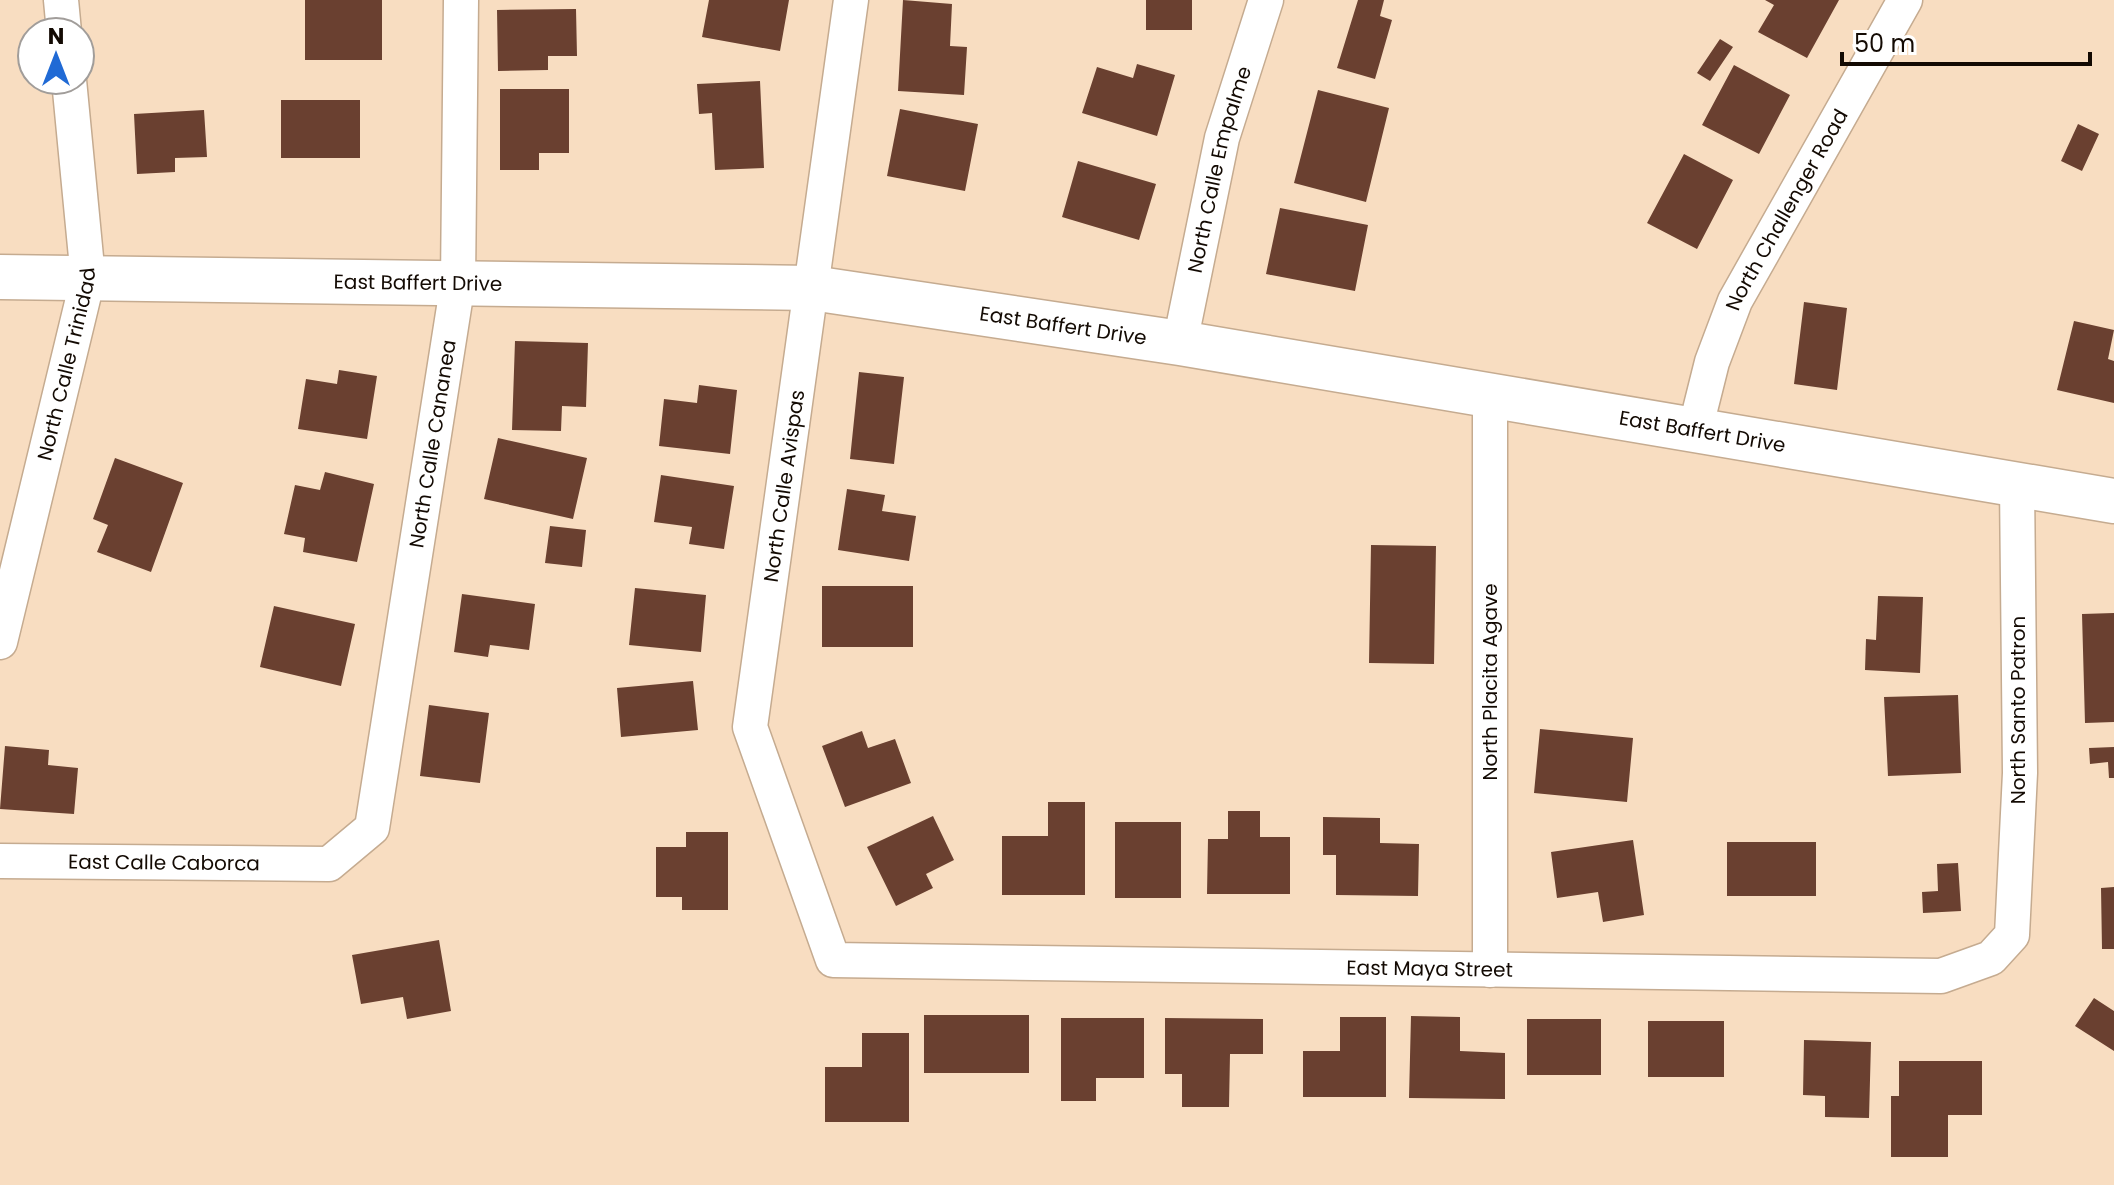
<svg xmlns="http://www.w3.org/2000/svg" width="2114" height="1185" viewBox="0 0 2114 1185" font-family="Poppins,sans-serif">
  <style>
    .building { fill: #6a4030 }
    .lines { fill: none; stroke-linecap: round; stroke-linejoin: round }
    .street-casing { stroke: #c5ab90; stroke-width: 37 }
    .secondary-casing { stroke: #c5ab90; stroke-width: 47 }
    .street { stroke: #fff; stroke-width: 34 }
    .secondary { stroke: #fff; stroke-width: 44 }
    .labels { text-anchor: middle; stroke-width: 8; stroke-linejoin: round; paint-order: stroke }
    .street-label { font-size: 20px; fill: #130a03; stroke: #fff }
  </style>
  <rect width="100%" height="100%" fill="#f8ddc1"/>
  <path class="building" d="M305 0H382V60H305Z
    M709 0H789L780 51 702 37Z
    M903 0 952 4 950 46 967 47 964 95 898 91Z
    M1146 0H1192V30H1146Z
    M1358 0H1384L1380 16 1392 20 1375 79 1337 68Z
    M1765 0H1839L1807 58 1758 32 1774 5Z
    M576 9 577 56H548V70L498 71 497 10Z
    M1720 39 1733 47 1710 81 1697 73Z
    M1137 64 1175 75 1157 136 1082 113 1097 67 1133 78Z
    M1734 65 1790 95 1759 154 1702 125Z
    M760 81 764 168 715 170 712 113 699 114 697 84Z
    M500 89H569V153H539V170H500Z
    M1318 90 1389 108 1366 202 1294 183Z
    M281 100H360V158H281Z
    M900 109 978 124 965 191 887 176Z
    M204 110 207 157 175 158V172L137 174 134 114Z
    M2078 124 2099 134 2082 171 2061 161Z
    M1684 154 1733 180 1697 249 1647 223Z
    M1078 161 1156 184 1139 240 1062 217Z
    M1280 208 1368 225 1355 291 1266 274Z
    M1804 302 1847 308 1837 390 1794 384Z
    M2074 321 2114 330 2108 359 2114 361V403L2057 390Z
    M515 341 588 343 586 407 562 406 561 431 512 430Z
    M339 370 377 376 367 439 298 429 306 379 337 384Z
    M859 372 904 377 894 464 850 459Z
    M699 385 737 390 730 454 659 446 664 399 697 403Z
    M498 438 587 458 573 519 484 499Z
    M115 458 183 483 151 572 97 552 108 525 93 519Z
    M325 472 374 484 357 562 303 552 305 538 284 534 295 485 320 490Z
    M661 475 734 486 724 549 689 544 692 527 654 522Z
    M847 489 885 495 882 511 916 516 909 561 838 550Z
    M550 526 586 530 582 567 545 563Z
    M1371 545 1436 546 1434 664 1369 663Z
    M822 586H913V647H822Z
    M635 588 706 595 701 652 629 645Z
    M462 594 535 604 529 650 490 645 488 657 454 652Z
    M1878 596 1923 597 1920 673 1865 670 1866 639 1876 640Z
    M274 606 355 624 341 686 260 667Z
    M2114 613V722L2085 723 2082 614Z
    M693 681 698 730 621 737 617 688Z
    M1958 695 1961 773 1888 776 1884 697Z
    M429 705 489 713 480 783 420 776Z
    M1540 729 1633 738 1627 802 1534 793Z
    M862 731 868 748 895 739 911 783 845 807 822 746Z
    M5 746 49 750 48 765 78 768 74 814 0 809Z
    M2114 747V778H2109L2108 762 2090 764 2089 748Z
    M1048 802H1085V895H1002V836H1048Z
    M1228 811H1260V837H1290V894H1207L1208 839H1228Z
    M933 816 954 860 926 874 933 888 896 906 867 847Z
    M1323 817 1380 818V843L1419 844 1418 896 1336 895V855H1323Z
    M1115 822H1181V898H1115Z
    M686 832H728V910H682V897H656V847H686Z
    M1633 840 1644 915 1603 922 1598 892 1557 898 1551 852Z
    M1727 842H1816V896H1727Z
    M1958 863 1961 911 1923 913 1922 892 1938 891 1937 864Z
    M2114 887V949H2102L2101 888Z
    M439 940 451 1011 407 1019 403 997 361 1004 352 955Z
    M2094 998 2114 1011V1051L2075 1026Z
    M924 1015H1029V1073H924Z
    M1411 1016 1460 1017V1051L1505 1053V1099L1409 1098Z
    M1340 1017H1386V1097H1303V1051H1340Z
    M1061 1018H1144V1078H1096V1101H1061Z
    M1165 1018 1263 1019V1054H1230L1229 1107H1182V1074H1165Z
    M1527 1019H1601V1075H1527Z
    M1648 1021H1724V1077H1648Z
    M862 1033H909V1122H825V1067H862Z
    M1804 1040 1871 1042 1869 1118 1825 1117V1096L1803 1095Z
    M1899 1061H1982V1115H1948V1157H1891V1096H1899Z"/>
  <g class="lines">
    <g class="street-casing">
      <g id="street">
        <path d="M61 0 64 32"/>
        <path id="s1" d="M851 0 750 727 833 960 1941 976 1991 958 2012 935 2020 773 2017 484"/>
        <path id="s2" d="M1180 343 1222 138 1266 0"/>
        <path id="s3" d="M1695 430 1712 362 1735 301 1905 0"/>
        <path id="s4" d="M0 642 88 278 69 80"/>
        <path id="s5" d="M0 861 329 864 372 828 458 282 461 0"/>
        <path d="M1490 970V395"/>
      </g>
    </g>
    <g class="secondary-casing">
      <g id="secondary">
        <path id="s6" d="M0 277 812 288 1180 343 2114 501"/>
      </g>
    </g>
    <use href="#street" class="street"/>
    <use href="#secondary" class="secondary"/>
  </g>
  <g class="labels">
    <g class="street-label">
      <text dy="7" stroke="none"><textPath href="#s2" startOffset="178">North Calle Empalme</textPath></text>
      <text dy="7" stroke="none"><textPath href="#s3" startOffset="240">North Challenger Road</textPath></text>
      <text dy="7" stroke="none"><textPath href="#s6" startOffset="418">East Baffert Drive</textPath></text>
      <text dy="7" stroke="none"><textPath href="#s6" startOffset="1066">East Baffert Drive</textPath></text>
      <text dy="7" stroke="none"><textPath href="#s4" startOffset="286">North Calle Trinidad</textPath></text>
      <text dy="7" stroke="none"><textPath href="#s6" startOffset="1714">East Baffert Drive</textPath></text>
      <text dy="7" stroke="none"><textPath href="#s5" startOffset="774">North Calle Cananea</textPath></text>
      <text transform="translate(784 486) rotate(-82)" y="7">North Calle Avispas</text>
      <text transform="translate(1490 682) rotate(-90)" y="7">North Placita Agave</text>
      <text transform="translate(2018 710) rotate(-90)" y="7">North Santo Patron</text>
      <text dy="7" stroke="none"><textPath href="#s5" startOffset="164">East Calle Caborca</textPath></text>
      <text dy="7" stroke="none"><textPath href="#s1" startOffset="1578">East Maya Street</textPath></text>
    </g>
  </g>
  <g transform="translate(56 56)"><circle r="38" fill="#ffffff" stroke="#a19d9a" stroke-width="2"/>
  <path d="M0-6L14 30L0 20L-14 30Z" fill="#206ad5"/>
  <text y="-12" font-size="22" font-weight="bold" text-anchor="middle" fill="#130a03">N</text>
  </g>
  <path d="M1842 52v12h248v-12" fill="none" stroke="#130a03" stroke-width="4"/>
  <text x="1854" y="52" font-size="24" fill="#130a03" stroke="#ffffff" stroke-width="6" paint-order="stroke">50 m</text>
</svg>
